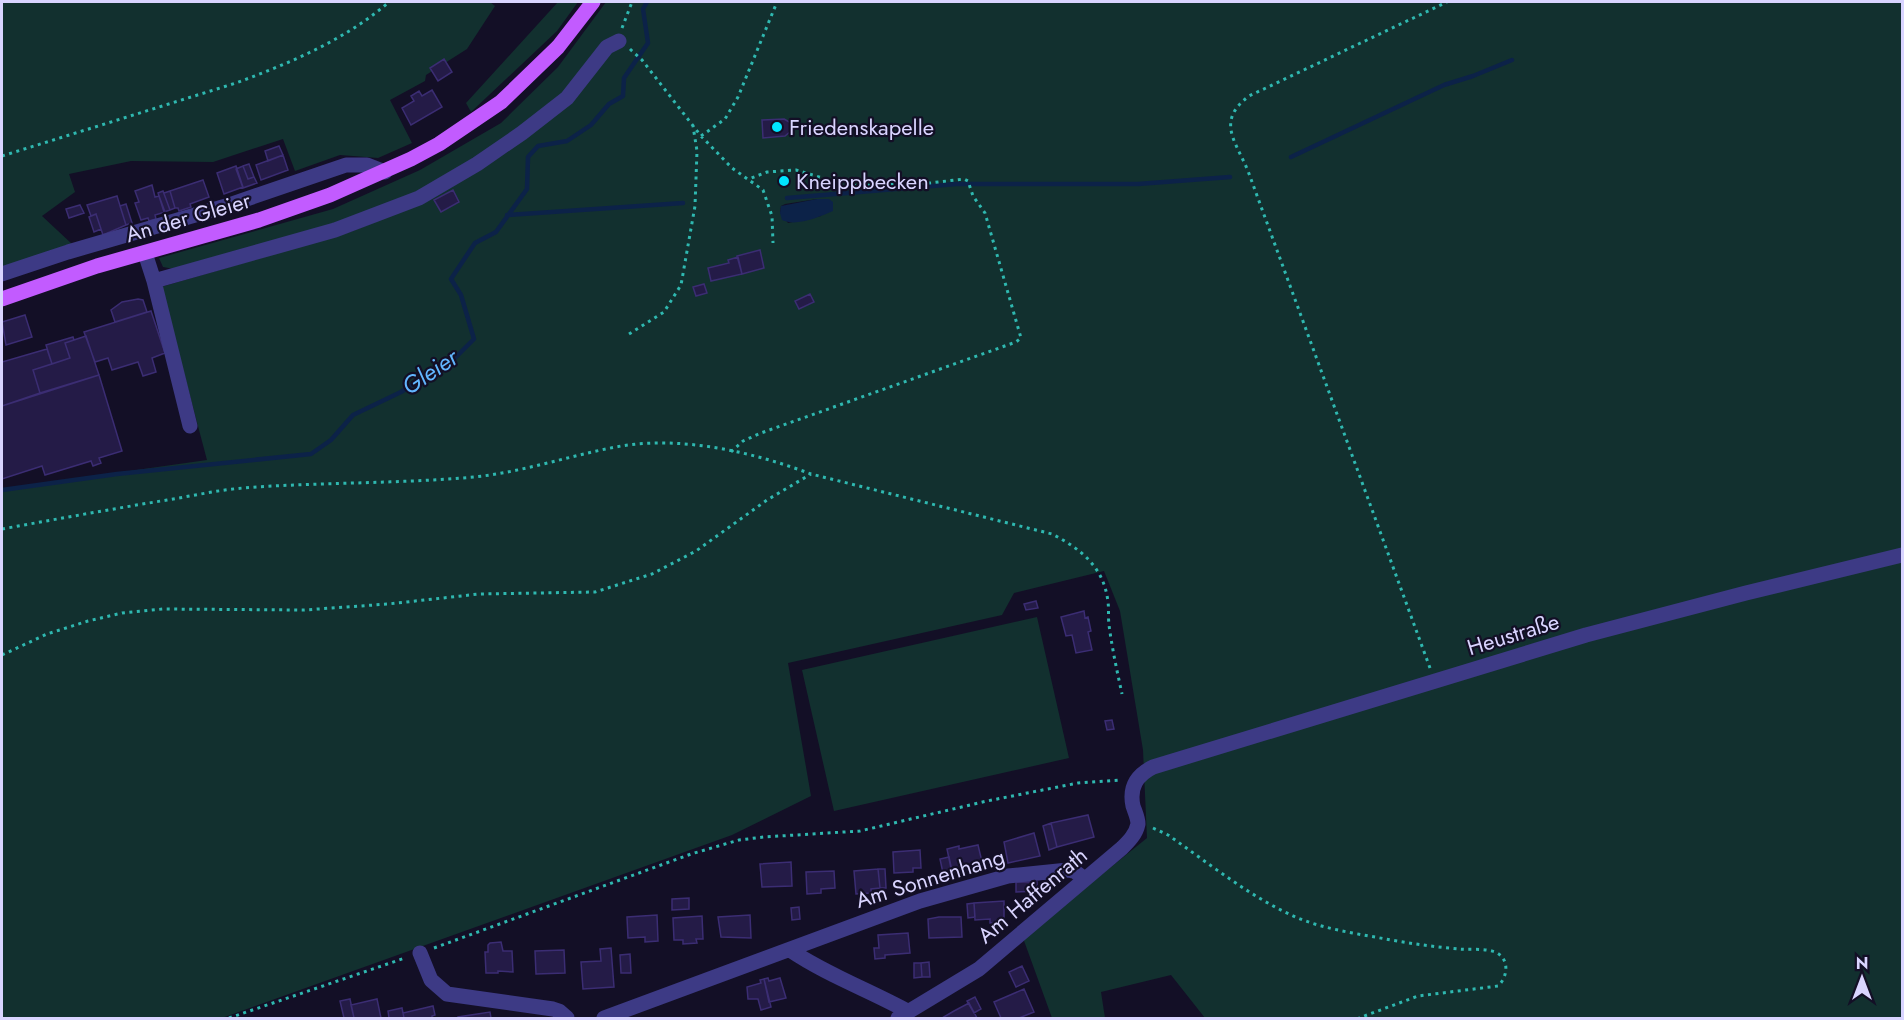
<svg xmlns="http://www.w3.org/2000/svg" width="1904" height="1020" viewBox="0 0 1904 1020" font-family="Jost,sans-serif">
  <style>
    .green { fill: #12302f; fill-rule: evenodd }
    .water { fill: #0c2248 }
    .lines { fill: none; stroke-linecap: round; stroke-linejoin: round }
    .stream { stroke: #0c2248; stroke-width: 4.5 }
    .building { fill: #241b47; stroke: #3b2d73; stroke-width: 1.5 }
    .path { stroke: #2fb8b0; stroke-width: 3; stroke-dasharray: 3 4.5; stroke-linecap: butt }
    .minor { stroke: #3d3a85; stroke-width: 15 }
    .major { stroke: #c25bff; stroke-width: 15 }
    .poi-dot { fill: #00e5ff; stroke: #130f26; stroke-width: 2 }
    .labels { text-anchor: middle; stroke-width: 4.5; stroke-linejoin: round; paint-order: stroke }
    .poi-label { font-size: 22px; fill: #d9d4ff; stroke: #130f26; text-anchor: start }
    .street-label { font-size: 22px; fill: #d9d4ff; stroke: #130f26 }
    .water-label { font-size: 24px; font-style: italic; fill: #62b6ff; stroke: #130f26 }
  </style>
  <rect width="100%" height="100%" fill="#130f26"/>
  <path class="green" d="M2 2H490L495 6 467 49 426 75 425 81 390 100 412 143 378 158 340 155 295 171 283 139 213 162 131 161 69 174 75 192 42 216 72 244 2 269Z
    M558 2H578L557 31 471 112 466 103Z
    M606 2H1902V1018H1205L1171 975 1101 992 1105 1018H1052L1023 938 1147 838 1143 750 1120 611 1104 571 1014 593 1002 615 788 663 811 796 732 835 222 1018H2V489L207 460 161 287 353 231 431 198 509 151 408 198 334 224 174 269 163 267 159 258 333 209 420 170 501 123 558 67ZM817 199H829L821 216 788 223 780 213 781 206 785 204Z
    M1037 617 1069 758 834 811 802 670Z"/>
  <path class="water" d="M817 199H829L833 202V211C819 217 796 227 782 220L780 213 781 206Z"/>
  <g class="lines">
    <path class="stream" d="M1291 157 1444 85 1473 76 1512 60
      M787 198 956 184H1138L1230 177
      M507 215 683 203
      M2 490 117 474 311 454 331 440 353 415 401 392 455 358 474 339 461 295 451 279 475 243 496 232 527 189 528 157 538 146 567 141 591 125 609 104 623 96 624 78 648 43 643 9 647 2"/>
  </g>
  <path class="building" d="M444 59 452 72 438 81 430 68Z
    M432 90 442 107 411 125 402 108 414 101 411 96 419 91 422 96Z
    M784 119 791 123V131L785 136 763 138 762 120Z
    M279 146 283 155 268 161 265 151Z
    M283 155 288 170 261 180 256 165Z
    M249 164 254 177 248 179 243 166Z
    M236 166 243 187 224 194 217 173Z
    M243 166 248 179 254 177 257 183 243 188 236 169Z
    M203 180 209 197 190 204 191 207 179 211 178 208H175L170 191Z
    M152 185 155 197 159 196 165 212 155 215 156 219 149 221 148 218 141 220 135 203 139 202 135 191Z
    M453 190 459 202 441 212 434 200Z
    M163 191 170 210 164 212 158 193Z
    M163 191 164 193 170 191 175 208 170 210Z
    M117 196 126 225 103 235 96 214 91 216 87 205Z
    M126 204 132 223 126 225 120 206Z
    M80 205 84 213 69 218 66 209Z
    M96 214 101 229 94 232 89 217Z
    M760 250 764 268 742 274 737 256Z
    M738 257 742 274 711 281 708 268 729 263 728 260Z
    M704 284 707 293 696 296 693 287Z
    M810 294 814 302 799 309 795 301Z
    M138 299 143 300 147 312 115 322 111 310 122 302Z
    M151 311 165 353 152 358 156 372 143 376 138 362 112 370 108 358 95 362 84 332Z
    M25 315 32 337 6 345 2 322Z
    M86 336 99 375 40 393 33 370 70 358 65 343Z
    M73 337 74 340 65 343 70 358 52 364 46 345Z
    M47 349 52 364 33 370 40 393 2 406V362Z
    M99 375 122 451 99 458 101 463 93 466 91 461 45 475 42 466 2 479V406Z
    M1036 601 1038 608 1026 610 1024 604Z
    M1084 611 1085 618 1088 617 1091 631 1088 632 1092 650 1076 653 1072 635 1066 636 1061 617Z
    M1112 720 1114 729 1107 730 1105 721Z
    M1088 815 1094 837 1057 847 1051 823Z
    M1051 823 1057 847 1049 850 1043 826Z
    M1034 833 1040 856 1008 863 1004 842Z
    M978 845 983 866 952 873 947 849 959 846V849Z
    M920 850 921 868H913V872L894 873 893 852Z
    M949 857 952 871 943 873 940 859Z
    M791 862 792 886 762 887 760 864Z
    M878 869H885L886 888H880Z
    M878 869 880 888 871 889V893L856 894 854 871Z
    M834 871 835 888 821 889V893L807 894 806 872Z
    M1016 882H1037V891L1016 892Z
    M689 898V909L672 910V899Z
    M1004 901V922L990 923V919L975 920 974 903Z
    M974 903 975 917 968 918 967 904Z
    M799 907 800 919 792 920 791 908Z
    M657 915 658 941 645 942V937L628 938 627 917Z
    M750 915 751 938 721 937 718 917Z
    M702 916 703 939H696L697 943 683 944V940H674L673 918Z
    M939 917H961L962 937 929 938 928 919Z
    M908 933 910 953 885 955V958L875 959 874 948H879L878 935Z
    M501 942 503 951H512L513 972 498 971V973H486L485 952H488V945L490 943Z
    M611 948 614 987 583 989 581 962 601 961 600 949Z
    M564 950 565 973 536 974 535 951Z
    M630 954 631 973H621L620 955Z
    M929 962 930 977H922L921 963Z
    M914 963H921L922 977 914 978Z
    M1022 966 1029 981 1016 987 1009 972Z
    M768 978 769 981 780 978 786 998 769 1002 764 979Z
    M764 979 771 1007 761 1010 758 999H748L747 987 761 983 760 980Z
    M1024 989 1034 1012 1019 1018H1001L994 1002Z
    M975 997 981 1009 974 1013 967 1001Z
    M350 999 354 1018H344L340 1001Z
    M377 999 381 1018H354L351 1005Z
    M969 1003 977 1018H942L954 1011Z
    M433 1006 435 1015 432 1016V1018H404L403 1013Z
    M402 1008 404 1018H389L388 1011Z
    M490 1012 491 1018H458V1017Z"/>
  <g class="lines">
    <path class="path" d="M622 28 632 2
      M630 49 642 60 701 136 732 168 763 190 772 216 773 243
      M701 136 725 119 738 97 777 2
      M2 156 236 83C290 63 345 40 389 2
      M629 334 664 312 681 285 695 206 697 151 693 126
      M731 452 743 441 761 433 1016 342 1021 338 985 213 973 196 968 181 964 179 930 183 849 186 796 170 767 172 749 179
      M2 529C57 519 112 509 167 500 192 496 218 490 243 488 320 482 397 484 474 477 524 472 571 455 621 446 683 436 753 452 811 474L1052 534C1081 549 1104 567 1108 602 1109 609 1108 617 1109 625 1112 648 1117 671 1122 694
      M2 655 47 634 88 621 122 613 163 609 304 610 388 604 479 594 595 592 652 574 696 551 767 500 811 474
      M1430 668 1248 171C1235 140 1216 121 1249 96L1447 2
      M1153 828 1168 835C1210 864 1251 898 1298 918 1327 930 1360 934 1391 940 1414 944 1436 947 1459 949 1470 950 1484 948 1495 952 1510 958 1508 977 1498 986L1418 996 1359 1018
      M434 948 691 854 739 840 764 837 860 831 987 801 1078 783 1120 780
      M229 1018 405 958"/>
    <path class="minor" d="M145 253 154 281 335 230 419 198 477 164 522 133 567 98 607 47 619 41
      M2 274 68 252 226 206 346 165H367L385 172
      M154 281 190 426
      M790 950C827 975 869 990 909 1012
      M420 953 431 980 447 994 553 1009 559 1011 567 1018
      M604 1018 920 901 1008 876 1068 870 1074 871 1085 879
      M898 1018 979 969 1122 848C1129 841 1136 834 1138 824 1138 818 1135 812 1133 806 1129 787 1137 775 1153 767L1586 635 1746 593 1902 555"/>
    <path class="major" d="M2 299 97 266 259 220 330 195 411 159 439 144 501 102 558 47 593 2"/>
  </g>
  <g class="poi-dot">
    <circle cx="777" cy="127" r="6"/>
    <circle cx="784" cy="181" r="6"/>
  </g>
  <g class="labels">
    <g class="poi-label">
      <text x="789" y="135">Friedenskapelle</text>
      <text x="796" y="189">Kneippbecken</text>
    </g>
    <g class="street-label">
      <text transform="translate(188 217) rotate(-16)" y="8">An der Gleier</text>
      <text transform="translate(1513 634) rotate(-17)" y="8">Heustraße</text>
      <text transform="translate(930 878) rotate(-17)" y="8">Am Sonnenhang</text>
      <text transform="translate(1032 895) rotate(-40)" y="8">Am Haffenrath</text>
    </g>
    <g class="water-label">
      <text transform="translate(430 372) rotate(-34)" y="8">Gleier</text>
    </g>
  </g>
  <rect width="1904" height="1020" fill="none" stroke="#d9d4ff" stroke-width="6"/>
  <g transform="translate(1862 978)" stroke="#130f26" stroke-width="4.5" paint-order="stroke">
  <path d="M0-4.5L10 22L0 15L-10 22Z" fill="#d9d4ff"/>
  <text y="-9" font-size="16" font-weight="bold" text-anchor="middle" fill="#d9d4ff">N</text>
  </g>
</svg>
